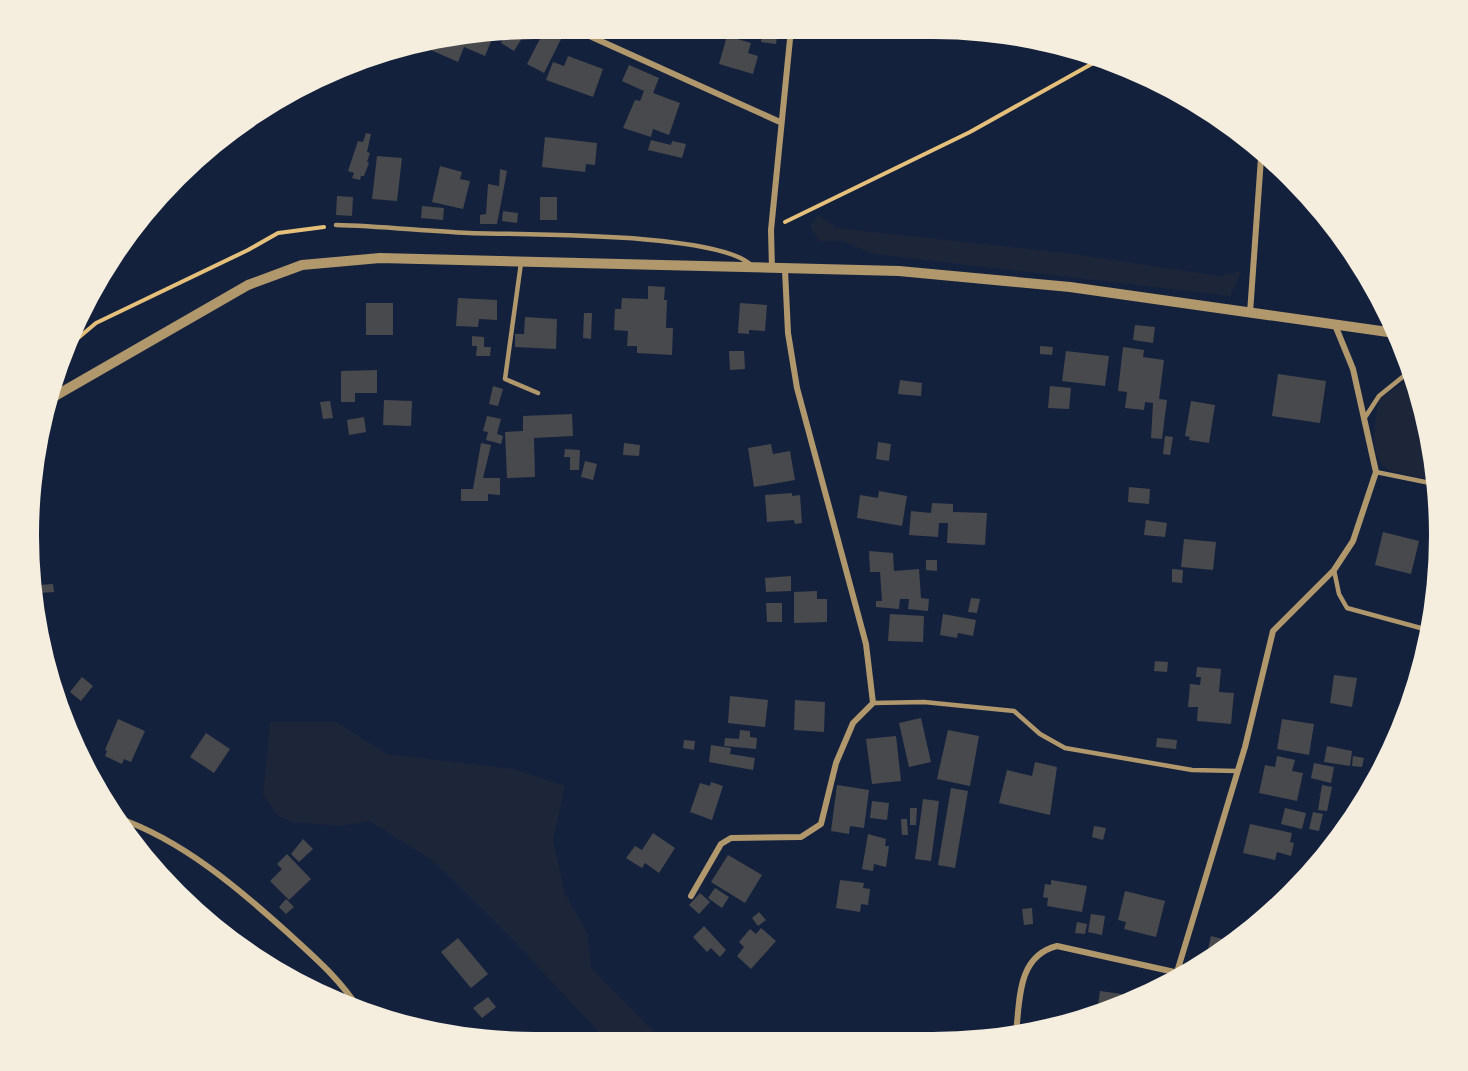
<svg xmlns="http://www.w3.org/2000/svg" width="1468" height="1071" viewBox="0 0 1468 1071" font-family="'Crimson Pro',serif">
  <style>
    .green { fill: #1d2539 }
    .building { fill: #48494c }
    .lines { fill: none; stroke-linecap: round; stroke-linejoin: round }
    .path { stroke: #e5c07b; stroke-width: 4 }
    .service { stroke: #b1986c; stroke-width: 4.5 }
    .minor { stroke: #b1986c; stroke-width: 6 }
    .tertiary { stroke: #b1986c; stroke-width: 10 }
  </style>
  <rect width="100%" height="100%" fill="#14213d"/>
  <path class="green" d="M818 215 837 228 1066 253 1220 276 1242 271 1230 296 874 254 842 241H819L810 226Z
    M1412 377 1422 404 1435 480C1420 477 1402 475 1388 469 1367 459 1375 416 1380 398Z
    M270 722H336L387 754 514 769 565 786 553 840 565 894 588 934 591 968 662 1040 607 1041 513 940 433 861 370 821 341 826 293 822 278 816 263 795Z"/>
  <path class="building" d="M545 29 562 37 544 73 527 64Z
    M763 29H783L782 32 778 31 776 44 761 42Z
    M527 30 514 51 501 43 507 32Z
    M494 34 485 56 464 47 458 62 431 50 434 42Z
    M727 36 751 43 748 53 758 56 753 74 719 64Z
    M568 56 603 69 593 97 546 80 553 62 564 66Z
    M629 65 659 78 653 93 680 103 669 135 653 129 651 137 623 128 635 100 640 101 644 91 622 81Z
    M366 133 371 134 367 152 370 153 367 162 369 163 364 176H361L360 180 352 178 354 173 348 171 358 141 363 142Z
    M545 137 597 143 595 165 586 164 585 172 542 167Z
    M651 140 671 145 672 141 686 144 682 158 648 150Z
    M377 156 402 158 397 201 372 199Z
    M440 166 462 172 460 179 470 181 463 209 432 202Z
    M500 169 507 171 497 224H480V215L486 214 488 184 499 186Z
    M337 196 353 197 352 216 336 215Z
    M540 197H557V220H540Z
    M422 206 444 208 443 220 421 218Z
    M503 211 518 213 517 223 502 221Z
    M648 286 665 287 664 300H667L666 328H673L672 355 637 353V346H627L628 331 614 330 615 309H621L622 298 648 299Z
    M458 298 497 300V320L479 319 478 327 456 326Z
    M366 303H393V335H366Z
    M740 303 767 305 765 331 749 330V334L738 333Z
    M584 313H592L591 339 583 338Z
    M525 317 557 319 556 349 515 347V334H524Z
    M1135 325 1155 327 1153 343 1133 340Z
    M472 336 484 337V347H491L490 356H476L477 346H472Z
    M1040 346 1053 347 1052 355 1040 354Z
    M1123 347 1144 350 1143 357 1164 360 1159 399 1167 400 1162 439 1151 438 1153 403 1145 402 1144 410 1125 408 1127 392 1118 391Z
    M729 351H744L745 369 730 370Z
    M1066 351 1109 356 1105 386 1062 381Z
    M377 370V393H355V402H341V371Z
    M1278 374 1326 381 1320 423 1272 416Z
    M900 380 922 383 921 396 898 394Z
    M493 386 503 389 498 406 489 404Z
    M1050 386 1071 388 1069 409 1048 408Z
    M384 400 412 401 411 426 383 425Z
    M330 401 333 418 323 419 320 402Z
    M1191 401 1215 405 1209 443 1189 440 1190 437 1185 436Z
    M572 414 573 436 534 438 535 477 507 478 505 432 523 431V416Z
    M487 416 501 419 497 434 503 436 501 444 486 440 488 432 483 431Z
    M364 417 366 432 349 435 347 420Z
    M1165 436 1173 437 1170 455 1163 454Z
    M878 442 891 444 889 461 876 459Z
    M481 443 491 445 483 478H500V495L488 494V501H461V489H473Z
    M624 443 640 445 639 456 623 455Z
    M771 444 773 454 790 451 795 480 754 487 748 448Z
    M565 449 580 450 579 470H570V457H564Z
    M585 461 597 464 593 480 581 477Z
    M1129 487 1150 489 1149 504 1128 502Z
    M879 491 907 496 902 526 857 518 860 495 878 498Z
    M792 493V496L800 495 802 523 795 524 794 520 767 522 765 495Z
    M932 503 953 504V512L987 513 985 545 947 543 948 523H939L938 537 909 535 911 511 931 513Z
    M1146 520 1167 523 1165 537 1144 535Z
    M1383 532 1419 541 1411 574 1375 565Z
    M1184 539 1216 542 1213 570 1181 567Z
    M869 551 893 553 894 571 919 569 921 598 929 599 928 611 908 609 909 599H900L899 609 876 607V601H882L880 572H870Z
    M926 560H937V571L926 570Z
    M1172 569 1183 570 1182 583 1172 582Z
    M791 576V591L766 592 765 578Z
    M53 584 54 592 40 593 39 585Z
    M817 591V599H827V622L794 623V592Z
    M971 598 980 599 977 613 968 612Z
    M766 603H782V622H767Z
    M890 614 924 616 923 642 888 641Z
    M943 614 976 620 973 636 958 633 957 638 940 635Z
    M1155 661 1168 662 1167 672 1154 671Z
    M1197 667 1221 669 1219 692 1234 693 1231 724 1197 721 1198 707H1188L1190 684 1200 685 1201 677H1196Z
    M1334 675 1357 678 1352 707 1330 703Z
    M82 677 93 686 81 701 70 692Z
    M730 696 768 700 765 727 728 723Z
    M795 700 825 702 824 732 794 730Z
    M921 718 931 762 909 767 899 723Z
    M118 719 145 731 131 762 124 759 122 764 105 756 107 751 105 750Z
    M1282 719 1314 724 1309 755 1277 749Z
    M740 730 750 731V737L757 738 756 749 724 746 725 738 739 739Z
    M948 730 979 736 970 786 937 779Z
    M206 733 230 749 214 773 190 757Z
    M896 736 901 781 872 784 866 739Z
    M1157 738 1177 740 1176 749 1156 747Z
    M684 740 695 741 694 750 683 748Z
    M711 745 731 748 730 754 755 758 753 770 709 762Z
    M1327 746 1352 751 1350 766 1324 762Z
    M1277 756 1295 760 1292 771 1303 773 1297 801 1259 793 1265 765 1275 767Z
    M1353 756 1364 758 1362 767 1352 766Z
    M1035 762 1057 767 1050 815 999 803 1007 770 1032 776Z
    M1314 763 1334 767 1331 783 1311 778Z
    M711 782 723 786 712 820 690 812 700 783 710 786Z
    M837 785 869 790 864 828 850 826 849 834 831 831Z
    M1322 785 1332 787 1327 811 1318 810Z
    M951 788 968 791 955 868 938 865Z
    M923 799 939 801 931 861 915 859Z
    M872 801 889 803 887 820 870 818Z
    M910 808H917L916 825H910Z
    M1285 808 1306 813 1302 829 1281 824Z
    M1313 812 1323 814 1319 831 1309 829Z
    M901 819H907L908 835H902Z
    M1250 824 1292 833 1290 842 1294 843 1291 856 1277 852 1275 860 1243 853Z
    M1094 826 1106 828 1103 840 1092 837Z
    M653 833 675 848 659 873 645 863 642 868 626 858 635 846 642 850Z
    M868 834 886 839 885 846H889L886 867 874 864 873 871 862 869Z
    M303 839 313 849 299 862 291 854Z
    M287 854 311 879 289 900 270 881 282 869 277 864Z
    M728 855 762 875 745 903 711 882Z
    M840 880 864 883 863 888 870 889 868 905 861 904 860 912 836 908Z
    M1051 880 1087 886 1082 912 1047 906 1048 898 1043 897 1045 884 1051 885Z
    M715 888 729 897 722 908 708 898Z
    M1125 891 1165 901 1156 937 1124 929 1126 922 1118 920Z
    M700 893 710 902 699 914 689 905Z
    M286 899 294 907 286 914 279 907Z
    M1032 908 1033 924 1024 925 1022 909Z
    M759 912 766 920 758 926 752 918Z
    M1091 914 1105 916 1102 935 1088 932Z
    M1077 922 1087 924 1085 934 1075 933Z
    M704 926 726 950 720 957 711 948 707 952 693 937Z
    M761 928 776 941 751 969 737 956 744 947 739 942 750 929 756 934Z
    M1211 936 1234 942 1206 958Z
    M458 938 488 974 471 988 441 952Z
    M1100 991 1129 995 1128 1003 1097 1012Z
    M488 997 496 1007 482 1018 473 1008Z"/>
  <g class="lines">
    <path class="path" d="M785 222 970 132 1097 61
      M71 344 96 323 248 250 278 233 324 227"/>
    <path class="service" d="M336 225C380 226 424 231 469 233 523 235 717 232 751 265
      M521 263 505 379 538 393
      M1366 416 1379 396 1410 371
      M1376 472 1435 484
      M1334 570 1339 594 1347 608 1428 630
      M873 703 924 702 1014 711 1040 734 1065 748 1192 770 1237 771"/>
    <path class="minor" d="M574 29 780 122
      M772 269 771 230 791 29
      M1250 313 1261 158
      M118 818C182 840 238 888 288 933 316 959 338 977 359 1009
      M691 896 721 844 731 838 801 837 821 824 836 763 853 723 873 703 866 644 797 388 788 333 785 270
      M1177 972 1245 747 1273 631 1334 570 1353 541 1376 472 1353 369 1335 325
      M1016 1033C1020 1000 1017 956 1057 946L1179 973"/>
    <path class="tertiary" d="M55 396 248 285 302 265 380 258 899 271 1070 287 1395 333"/>
  </g>
  <path d="M0 0H1468V1071H0ZM535 39H933A496 496 0 0 1 1429 535V536A496 496 0 0 1 933 1032H535A496 496 0 0 1 39 536V535A496 496 0 0 1 535 39Z" fill="#f5edde" fill-rule="evenodd"/>
</svg>
